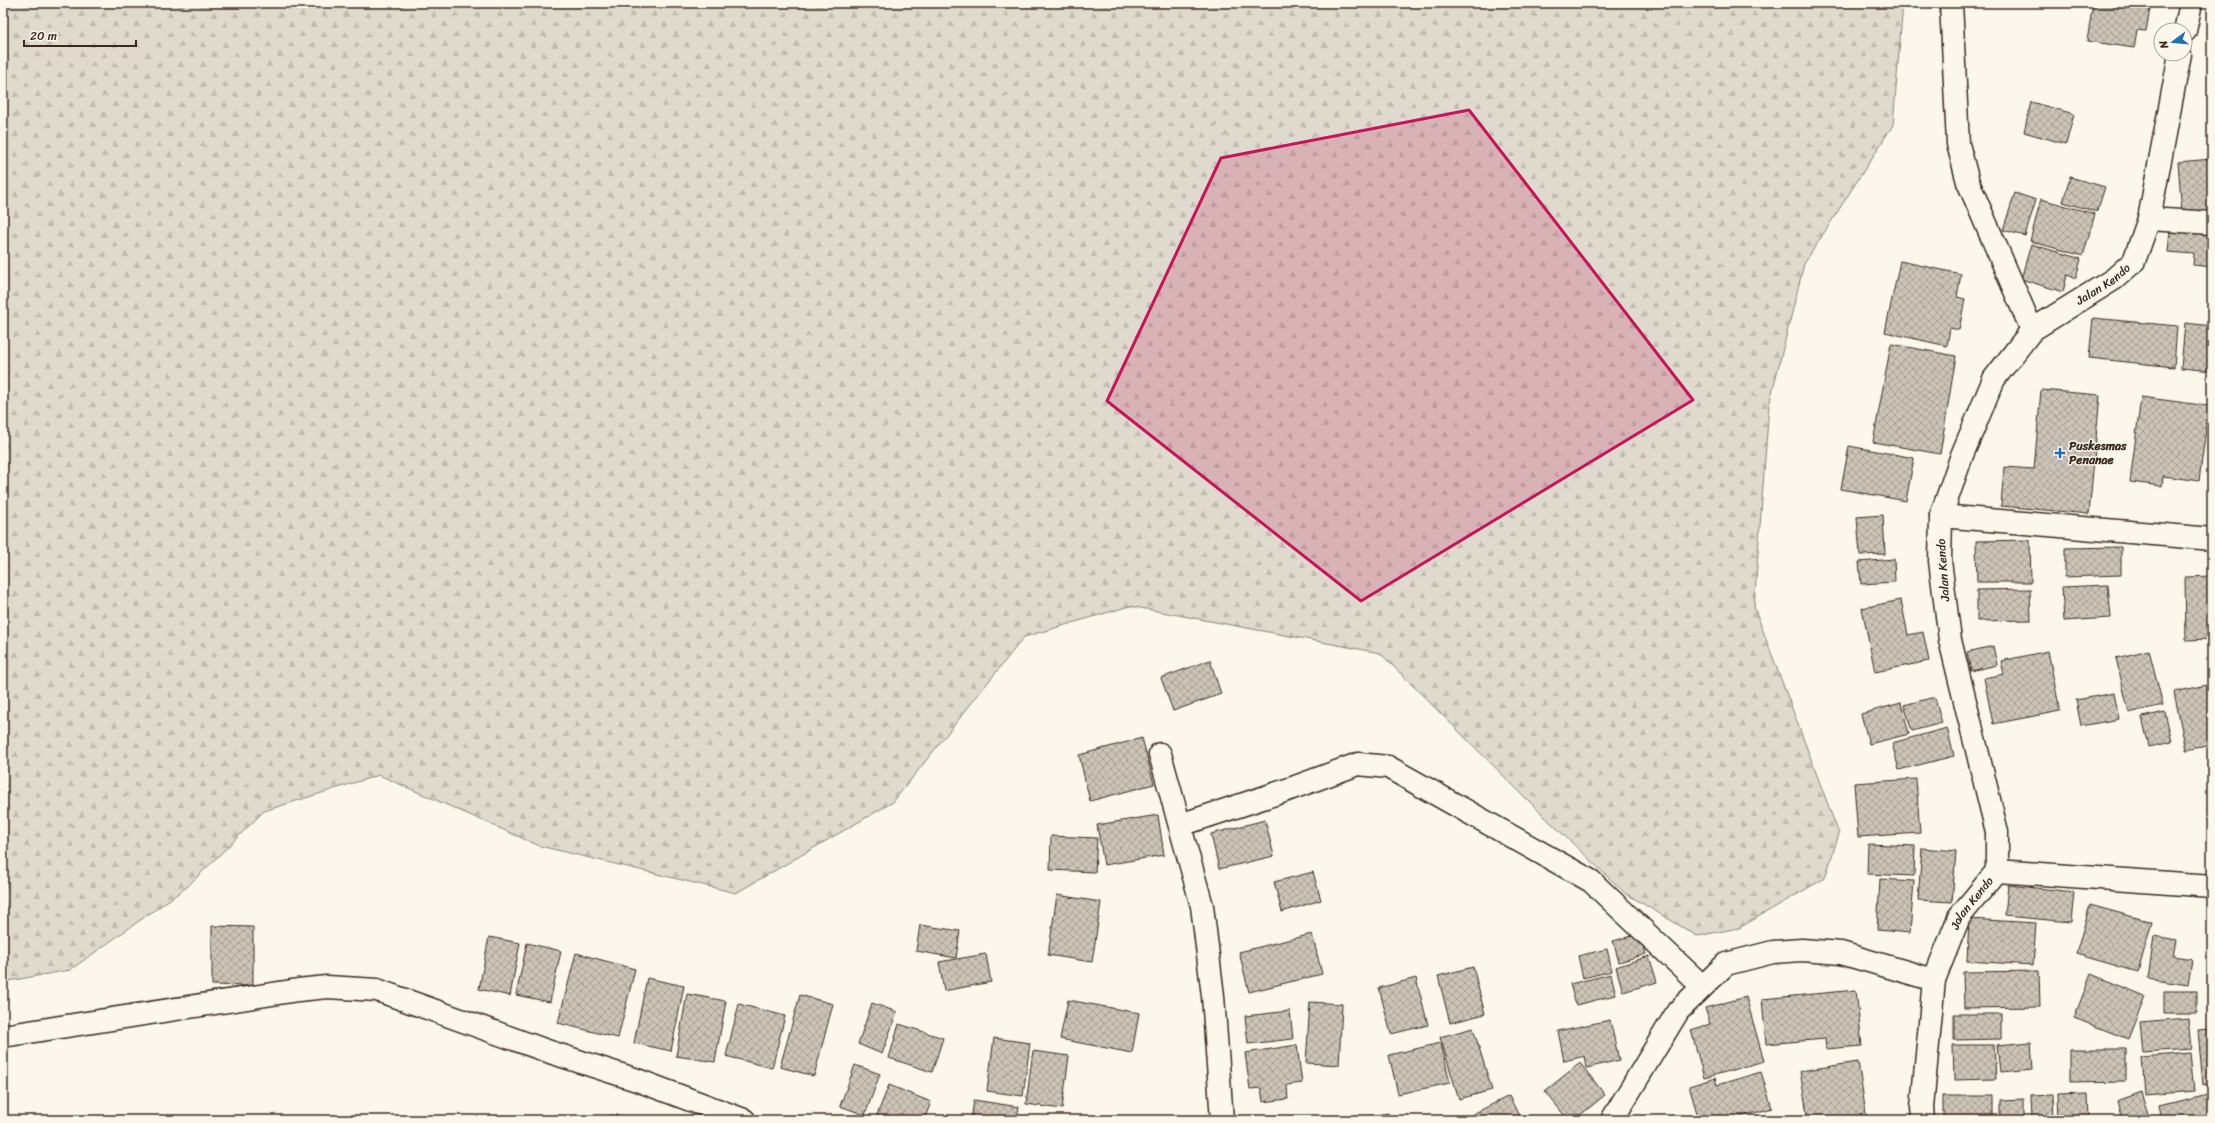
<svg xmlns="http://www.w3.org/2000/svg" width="2215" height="1123" viewBox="0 0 2215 1123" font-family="Sriracha,sans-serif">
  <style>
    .forest { fill: url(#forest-firs); stroke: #8d8276 }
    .building { fill: url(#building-cross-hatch); stroke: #3b2a1e }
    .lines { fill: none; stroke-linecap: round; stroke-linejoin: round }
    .minor-casing { stroke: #3b2a1e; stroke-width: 25 }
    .minor { stroke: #fbf7ec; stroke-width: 22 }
    .marked { fill: #c2185b; fill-opacity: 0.2; stroke: #c2185b; stroke-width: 3; stroke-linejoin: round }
    .poi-dot { fill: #1f6fb2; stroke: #fbf7ec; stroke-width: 1.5 }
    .labels { text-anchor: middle; stroke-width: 3; stroke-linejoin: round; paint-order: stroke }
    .street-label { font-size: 12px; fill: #3b2a1e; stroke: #fbf7ec }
    .poi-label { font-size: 12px; font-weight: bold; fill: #3b2a1e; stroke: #fbf7ec; text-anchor: start }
  </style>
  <defs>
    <pattern id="forest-firs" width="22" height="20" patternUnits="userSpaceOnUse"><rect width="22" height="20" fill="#dfd9ce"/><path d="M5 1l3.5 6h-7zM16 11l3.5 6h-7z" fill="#c0bab0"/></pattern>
    <pattern id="building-cross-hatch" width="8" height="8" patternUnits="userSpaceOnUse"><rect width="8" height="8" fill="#ccc4b9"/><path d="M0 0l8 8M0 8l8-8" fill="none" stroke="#a79f96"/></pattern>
  </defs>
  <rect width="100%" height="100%" fill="#fbf7ec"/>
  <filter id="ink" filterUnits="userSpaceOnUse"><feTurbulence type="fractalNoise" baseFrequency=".025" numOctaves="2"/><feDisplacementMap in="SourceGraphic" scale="8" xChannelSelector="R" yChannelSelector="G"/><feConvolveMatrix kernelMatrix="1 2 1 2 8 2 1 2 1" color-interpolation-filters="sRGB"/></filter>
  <g filter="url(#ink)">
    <path class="forest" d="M3 3H1903L1893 125 1804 264 1769 405 1754 607 1839 834 1825 878 1739 928 1697 936 1625 893 1549 821 1380 653 1130 606 1024 637 893 802 736 893 540 846 379 775 264 811 187 887 70 970 3 982Z"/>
    <path class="building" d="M2093 3H2151L2146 31 2137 30 2134 48 2087 41Z
      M2031 102 2074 114 2066 144 2024 132Z
      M2212 159V211L2182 213 2178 162Z
      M2070 177 2105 187 2097 212 2063 202Z
      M2015 193 2036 200 2025 236 2003 230Z
      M2041 199 2095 214 2083 256 2030 241Z
      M2170 229 2212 233V267L2193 265 2194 254 2168 252Z
      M2031 244 2081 259 2076 278 2067 275 2063 292 2021 279Z
      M1900 261 1961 274 1957 297 1965 299 1959 330 1950 328 1947 346 1885 332Z
      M2093 318 2177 326 2174 367 2089 358Z
      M2185 323 2212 326V371L2181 368Z
      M1891 344 1956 356 1940 454 1873 442Z
      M2041 390 2100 395 2089 514 2001 506 2004 467 2034 469Z
      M2141 397 2209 406 2199 481 2163 476 2162 486 2130 482Z
      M1849 446 1914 458 1906 501 1841 489Z
      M1883 515 1885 554 1860 555 1857 517Z
      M2030 540 2031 582H1977L1976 541Z
      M2121 547V575L2065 577V548Z
      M1894 559 1895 582 1861 584 1859 562Z
      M2212 576V639L2186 640 2185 577Z
      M2108 585 2111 618 2064 621 2062 587Z
      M2030 589 2031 620 1977 621V590Z
      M1901 600 1908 635 1923 632 1929 661 1875 672 1862 608Z
      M1993 646 1997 665 1971 671 1967 652Z
      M2149 650 2163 705 2129 713 2116 658Z
      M2048 651 2060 711 1993 724 1984 678 2004 674 2001 661Z
      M1210 660 1221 694 1173 711 1161 678Z
      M2212 684V745L2186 750 2174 692Z
      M2114 693 2119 719 2081 726 2076 700Z
      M1935 697 1942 723 1912 731 1904 705Z
      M1901 703 1909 734 1869 744 1861 714Z
      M2165 712 2172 742 2149 747 2142 717Z
      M1947 728 1954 756 1899 770 1892 743Z
      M1142 738 1154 784 1090 801 1079 755Z
      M1916 779 1920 833 1858 837 1854 783Z
      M1158 815 1164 855 1104 865 1097 825Z
      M1265 820 1274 856 1219 869 1211 834Z
      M1051 836 1097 838 1095 872 1050 870Z
      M1868 844 1915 846 1914 876 1867 874Z
      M1922 848 1956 851 1952 902 1918 900Z
      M1313 872 1321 900 1282 912 1274 882Z
      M1880 879 1914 881 1910 933 1877 930Z
      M2008 885 2074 892 2071 922 2005 916Z
      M1057 895 1101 902 1092 962 1048 955Z
      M2090 905 2152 922 2138 972 2076 954Z
      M1969 919 2036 923 2033 965 1967 961Z
      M920 925 960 931 956 958 916 951Z
      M212 926 253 927V986L212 985Z
      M1312 934 1322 974 1249 992 1239 952Z
      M1640 934 1646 954 1619 962 1613 941Z
      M2154 936 2177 940 2174 956 2192 959 2188 985 2148 979Z
      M489 937 520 943 510 996 479 989Z
      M527 943 561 951 550 1002 516 995Z
      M1607 949 1612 971 1583 978 1578 956Z
      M576 953 635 969 618 1038 558 1023Z
      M986 954 991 982 944 991 939 962Z
      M1649 956 1657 982 1623 992 1616 967Z
      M1473 967 1485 1014 1450 1023 1438 976Z
      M2039 971 2040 1007 1964 1008 1963 972Z
      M1611 974 1616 995 1576 1005 1570 984Z
      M2091 974 2145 996 2128 1039 2074 1018Z
      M647 978 684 986 671 1051 634 1043Z
      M1416 978 1428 1025 1391 1034 1379 988Z
      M1856 990 1862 1046 1826 1049 1825 1039 1766 1044 1762 999Z
      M2164 991H2197V1013H2164Z
      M687 994 726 1001 715 1062 676 1056Z
      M800 995 833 1004 814 1076 780 1067Z
      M1746 997 1764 1061 1704 1078 1691 1030 1710 1024 1705 1008Z
      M1068 1000 1139 1013 1132 1053 1060 1039Z
      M1310 1002 1342 1004 1339 1065 1306 1063Z
      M872 1003 897 1012 882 1054 858 1044Z
      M739 1004 785 1016 772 1068 726 1056Z
      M1290 1011 1293 1039 1248 1044 1245 1016Z
      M1954 1014H2001V1039L1954 1040Z
      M2188 1018 2191 1049 2143 1052 2140 1022Z
      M1610 1020 1619 1060 1587 1068 1585 1056 1564 1061 1558 1031Z
      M899 1024 943 1038 932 1072 889 1058Z
      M1473 1028 1492 1090 1459 1099 1440 1037Z
      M2212 1029V1084L2203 1085 2198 1030Z
      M994 1038 1030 1043 1023 1096 987 1091Z
      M2031 1042 2033 1069 2000 1072 1997 1045Z
      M1441 1043 1450 1083 1398 1094 1389 1055Z
      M1297 1045 1302 1083 1287 1085 1288 1099 1263 1102 1261 1088 1250 1089 1245 1053Z
      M1953 1045H1994L1996 1079 1954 1080Z
      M2069 1049H2126V1081L2069 1082Z
      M1033 1051 1069 1056 1062 1109 1026 1104Z
      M2190 1053 2194 1091 2145 1095 2142 1057Z
      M1858 1062 1867 1120H1808L1800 1071Z
      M1580 1063 1605 1095 1574 1120H1568L1545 1091Z
      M855 1065 880 1074 865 1115 840 1106Z
      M1761 1072 1772 1108 1730 1120H1699L1689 1086 1715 1078 1717 1085Z
      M889 1085 931 1102 924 1120H875Z
      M2141 1092 2150 1120H2121L2116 1101Z
      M2088 1093 2089 1120H2059L2058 1094Z
      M2212 1093V1120H2162L2159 1106Z
      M2053 1094 2054 1120H2032L2031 1095Z
      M1509 1096 1521 1120H1461Z
      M1943 1096H1993V1120H1943Z
      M2023 1099V1120H2000V1100Z
      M974 1100 1019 1107 1017 1120H971Z
      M1388 1113 1389 1120H1348Z
      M610 1115 667 1120H610Z"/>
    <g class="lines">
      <g class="minor-casing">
        <g id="minor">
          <path d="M1951 3 1958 144 1968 182 2032 330"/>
          <path d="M2185 31 2191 3"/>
          <path d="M2149 219 2212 223"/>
          <path d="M1941 516 2212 539"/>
          <path d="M1160 754 1202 906 1213 996 1222 1120"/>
          <path d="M1180 825 1287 790 1358 764 1388 767 1591 881 1702 986"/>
          <path d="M1997 871 2212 886"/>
          <path d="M3 1036 298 990 327 987 377 990 550 1052 637 1080 744 1120"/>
          <path d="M1612 1120 1678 1011 1726 964 1773 952 1802 950 1841 953 1934 980"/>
          <path id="s1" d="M1923 1120 1922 1107 1934 980 1959 917 1997 871V832L1950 640 1940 561 1941 516 1962 455 1994 379 2032 330 2114 279 2134 261 2149 219 2180 54"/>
        </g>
      </g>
      <use href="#minor" class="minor"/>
    </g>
  </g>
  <path class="marked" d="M1469 110 1693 400 1361 601 1107 401 1221 158Z"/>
  <path class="poi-dot" d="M2058 447h4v4h4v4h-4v4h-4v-4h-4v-4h4z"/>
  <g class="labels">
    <g class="street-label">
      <text dy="4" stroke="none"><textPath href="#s1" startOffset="923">Jalan Kendo</textPath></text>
      <text transform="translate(1943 570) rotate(-94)" y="4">Jalan Kendo</text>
      <text dy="4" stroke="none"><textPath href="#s1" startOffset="227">Jalan Kendo</textPath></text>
    </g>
    <g class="poi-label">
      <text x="2069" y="450">Puskesmas<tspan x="2069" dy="14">Penanae</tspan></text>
    </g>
  </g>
  <rect width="2215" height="1123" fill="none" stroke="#fbf7ec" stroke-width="16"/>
  <rect x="8" y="8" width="2199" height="1107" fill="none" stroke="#3b2a1e" stroke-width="1.5" filter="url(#ink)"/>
  <g transform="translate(2173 42) rotate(254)"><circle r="19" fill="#fbf7ec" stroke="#aea59a"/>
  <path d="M0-3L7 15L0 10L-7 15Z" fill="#1f6fb2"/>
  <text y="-6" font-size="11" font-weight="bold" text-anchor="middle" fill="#3b2a1e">N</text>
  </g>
  <path d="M24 40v6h112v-6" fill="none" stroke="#3b2a1e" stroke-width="2"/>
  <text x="30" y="40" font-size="12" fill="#3b2a1e" stroke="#fbf7ec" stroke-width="3" paint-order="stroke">20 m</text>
</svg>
